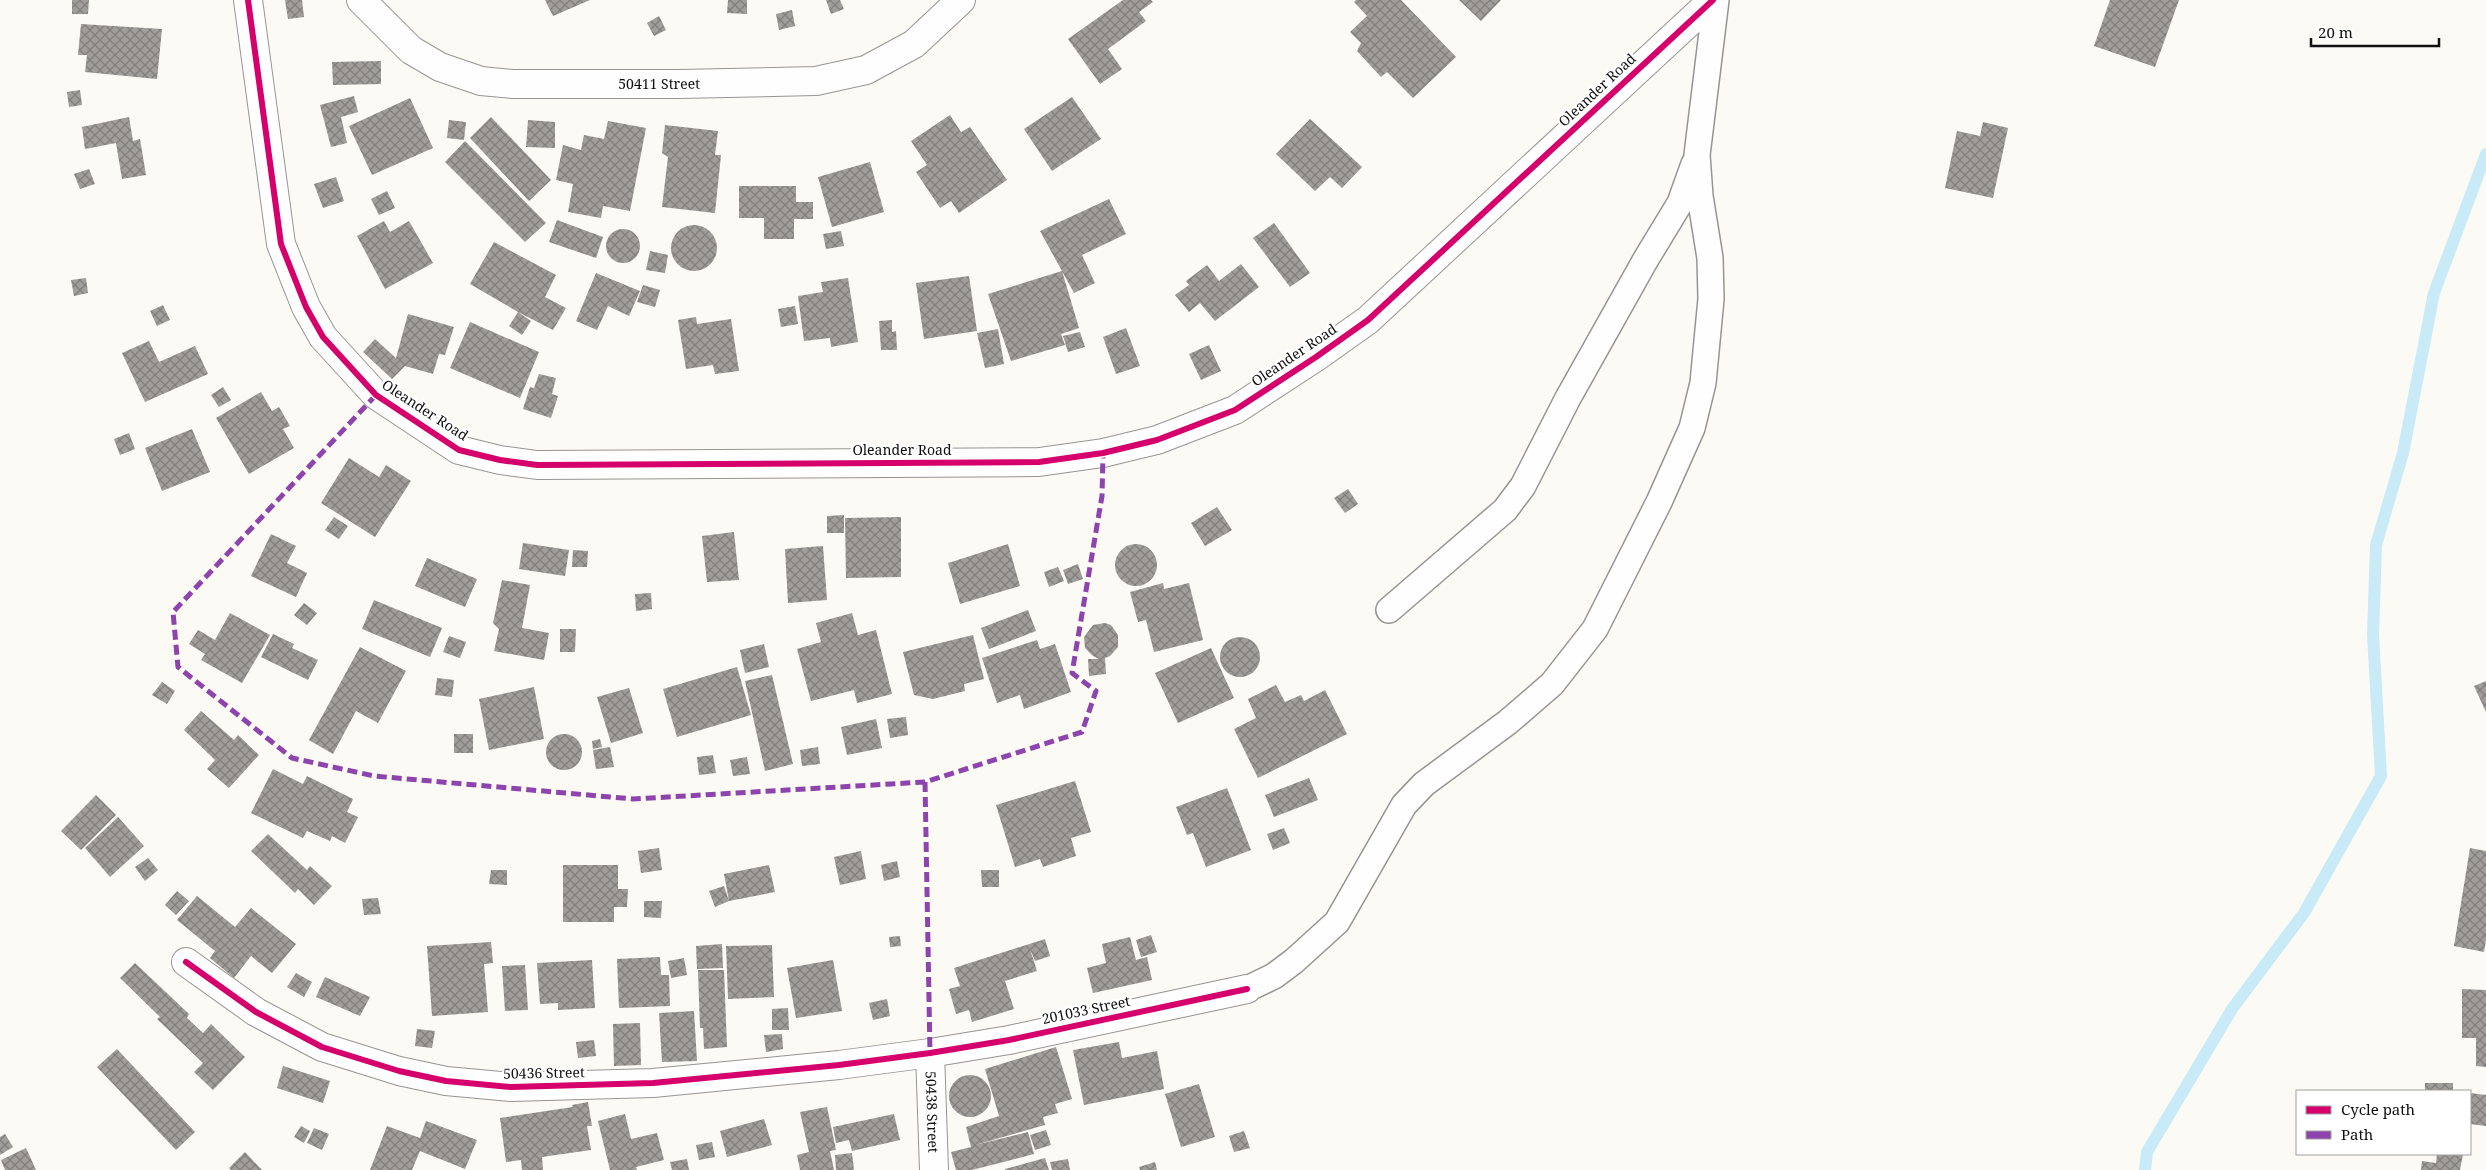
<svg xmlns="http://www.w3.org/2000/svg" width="2486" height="1170" viewBox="0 0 2486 1170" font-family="'Noto Serif',serif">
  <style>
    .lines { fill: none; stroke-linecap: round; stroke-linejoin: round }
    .stream { stroke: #c9ebf8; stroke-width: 12 }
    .building { fill: url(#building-cross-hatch) }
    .service-casing { stroke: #969593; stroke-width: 28 }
    .minor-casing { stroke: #969593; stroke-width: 30 }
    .service { stroke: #fffefe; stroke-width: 25 }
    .minor { stroke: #fffefe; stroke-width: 28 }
    .quiet { stroke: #8e44ad; stroke-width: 5; stroke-dasharray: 10 5; stroke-linecap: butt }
    .cycleway-casing { stroke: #fff; stroke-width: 9 }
    .cycleway { stroke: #d6006c; stroke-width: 6 }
    .labels { text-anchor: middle; stroke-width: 5; stroke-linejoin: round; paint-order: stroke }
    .street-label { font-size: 14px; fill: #101010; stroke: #fff }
  </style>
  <defs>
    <pattern id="building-cross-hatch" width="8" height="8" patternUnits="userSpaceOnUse" patternTransform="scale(1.25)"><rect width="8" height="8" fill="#a09d9a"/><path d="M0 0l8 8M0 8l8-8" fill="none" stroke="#817f7c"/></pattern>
  </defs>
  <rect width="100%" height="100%" fill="#fcfaf5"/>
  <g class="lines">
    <path class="stream" d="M2145 1170 2147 1152 2232 1009 2304 913 2381 776 2373 635 2376 545 2403 453 2434 293 2486 154"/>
  </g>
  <path class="building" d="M72 0H89L88 14H72Z
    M285 0H302L304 17 288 19Z
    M545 0H590L553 16Z
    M728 0H747V14L727 13Z
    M826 0H840L844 9 831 14Z
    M1123 0H1151L1153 2 1139 12 1146 21 1108 49 1122 69 1100 84 1068 39Z
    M1356 0H1401L1456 57 1413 98 1387 72 1381 77 1357 51 1361 43 1350 32 1367 16 1354 2Z
    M1459 0H1501L1481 21Z
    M2110 0H2179L2155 67 2094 46Z
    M792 10 795 26 779 30 776 14Z
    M659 16 666 30 654 36 647 23Z
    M81 24 162 29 157 79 85 72 87 55H78Z
    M381 61V84L333 85 332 62Z
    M80 90 82 105 69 107 67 92Z
    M354 96 358 112 341 117 347 143 331 147 320 105Z
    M1072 97 1101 139 1052 171 1024 129Z
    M410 98 433 148 372 175 349 126Z
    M950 115 961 132 970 127 1007 180 959 213 951 201 940 208 916 172 927 165 911 141Z
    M129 117 133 141 140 139 146 175 122 179 116 143 85 149 82 127Z
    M491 117 551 180 529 201 470 138Z
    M1310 119 1362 167 1342 188 1330 177 1315 191 1276 154Z
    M449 120 466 122 464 140 447 138Z
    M528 120 555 122V148L526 147Z
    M608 121 646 128 630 211 603 206 601 218 568 212 573 184 556 180 563 145 581 150 584 135 604 139Z
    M1983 122 2008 128 1993 198 1945 188 1957 131 1980 136Z
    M665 125 718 131 715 155H721L715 213 662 207 668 157 662 153Z
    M465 141 546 223 525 242 445 162Z
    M870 162 884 212 832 227 818 177Z
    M89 169 95 184 80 189 74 174Z
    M336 177 344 201 323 208 314 184Z
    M739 186H796V202H813V219H794V239H764V218H739Z
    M387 191 395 208 379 215 371 199Z
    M1109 199 1126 234 1082 255 1095 283 1074 293 1040 231Z
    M557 220 603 237 596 258 549 242Z
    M384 221 390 232 409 221 433 263 385 289 357 236Z
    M1274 223 1310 273 1290 287 1253 238Z
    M671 248a23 23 0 1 1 46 0a23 23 0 1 1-46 0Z
    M606 246a17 17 0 1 1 34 0a17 17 0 1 1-34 0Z
    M841 231 844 246 826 249 823 234Z
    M494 242 556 275 545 297 566 308 553 330 518 312 531 321 522 335 509 326 518 312 470 284Z
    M650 251 668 255 665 273 646 270Z
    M1241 264 1259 287 1215 321 1200 303 1189 312 1175 295 1189 285 1186 281 1207 265 1219 281Z
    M1062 271 1079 328 1061 334 1065 345 1011 361 988 294Z
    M596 273 640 291 629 316 608 306 597 330 576 321Z
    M969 276 977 331 924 339 916 283Z
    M86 278 88 293 74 296 71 280Z
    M848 278 858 342 831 347 830 338 804 341 798 296 823 292 821 282Z
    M643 285 660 290 655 307 637 302Z
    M163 305 170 320 157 326 150 311Z
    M795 306 798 324 781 327 778 309Z
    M408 314 454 327 445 355 439 354 433 374 405 366 392 379 363 352 375 339 396 358Z
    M696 317 697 324 731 319 739 371 715 374 713 365 686 369 678 320Z
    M892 320V332L896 331 897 350H881L879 321Z
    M470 322 539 352 520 398 450 368Z
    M1126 328 1140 366 1116 374 1103 337Z
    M998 329 1004 364 985 368 977 333Z
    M1080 332 1085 347 1068 352 1063 336Z
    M149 341 159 362 195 346 208 374 145 402 122 353Z
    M1209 345 1221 371 1201 380 1189 354Z
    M539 374 556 378 552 394 558 396 551 418 523 409 530 387 534 388Z
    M223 387 231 400 219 407 211 395Z
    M261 392 272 411 279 407 290 426 283 429 294 448 249 474 216 418Z
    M192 429 210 472 162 491 145 448Z
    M129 433 135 449 120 455 114 439Z
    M349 458 379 477 386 465 411 481 375 537 321 503Z
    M1348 489 1358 504 1345 513 1334 498Z
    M1217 507 1232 530 1205 546 1191 523Z
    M844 515V533H827V516Z
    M334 517 348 526 339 539 325 530Z
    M901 517V577L846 578 845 518Z
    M734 532 739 580 707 582 702 536Z
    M271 534 296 546 287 563 307 573 296 597 251 576Z
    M523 543 569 550 565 576 519 569Z
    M1115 565a21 21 0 1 1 42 0a21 21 0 1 1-42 0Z
    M1008 544 1020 586 960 604 948 563Z
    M823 546 827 600 788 603 785 549Z
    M573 550 588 551 587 567H572Z
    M427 558 477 579 465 607 415 586Z
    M1078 564 1083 579 1068 584 1063 570Z
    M1058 567 1064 581 1049 587 1044 572Z
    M502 580 530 585 522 628 549 633 544 660 494 651 499 629 493 623Z
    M1163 583 1164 589 1189 583 1203 640 1154 652 1146 620 1138 622 1130 592Z
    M651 593 652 609 636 611 635 594Z
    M374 600 442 628 430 657 362 629Z
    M304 603 317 613 307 625 294 615Z
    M1028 610 1036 631 989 649 981 628Z
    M230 613 270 635 242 683 201 660 205 654 189 644 198 630 215 640Z
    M852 613 858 635 876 630 892 694 857 703 854 690 811 701 797 649 821 642 816 623Z
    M1105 623 1111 625 1118 635V647L1110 656 1105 658 1106 674 1089 676 1088 659H1099L1093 656 1085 648 1084 637 1093 625Z
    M560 629H576L575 652H560Z
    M273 634 294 644 292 648 318 660 308 680 261 657Z
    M973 635 984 679 964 684 965 691 933 699 914 695 903 652Z
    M449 636 466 642 460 658 443 652Z
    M1220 657a20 20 0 1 1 40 0a20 20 0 1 1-40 0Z
    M1037 640 1040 649 1055 644 1071 692 1024 709 1020 695 997 703 982 658Z
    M764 644 769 667 745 673 740 650Z
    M360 647 406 671 378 723 356 711 333 754 309 740Z
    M1211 648 1234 698 1178 723 1155 673Z
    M737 667 751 715 677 737 663 689Z
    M772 675 793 764 765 771 745 681Z
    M437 678 454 680 452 697 435 695Z
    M2486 681V712L2474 686Z
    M162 682 175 691 167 704 152 695Z
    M1276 685 1285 702 1301 695 1304 701 1325 690 1347 734 1258 778 1234 729 1256 718 1248 699Z
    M534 687 544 739 489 750 479 699Z
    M629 688 643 733 611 743 597 697Z
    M201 711 234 740 238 735 259 755 229 788 207 769 215 760 184 730Z
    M906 717 908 735 890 738 887 719Z
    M876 719 882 748 847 755 841 727Z
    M454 734H473V753H454Z
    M546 752a18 18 0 1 1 36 0a18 18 0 1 1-36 0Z
    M600 739 602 747 593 749 592 741Z
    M610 747 614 767 596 769 593 750Z
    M818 747 820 764 802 766 800 750Z
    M713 755 716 773 699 775 697 757Z
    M747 757 750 774 733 776 730 760Z
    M273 769 303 784 307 776 353 799 347 812 358 817 345 843 332 836 330 841 307 831 303 838 251 813Z
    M1309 778 1318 800 1274 817 1265 795Z
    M1075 781 1091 832 1071 838 1076 856 1043 867 1040 859 1015 867 996 805Z
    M1227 788 1251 850 1206 867 1193 833 1187 835 1176 807Z
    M96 795 116 815 81 850 61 831Z
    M118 817 144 846 110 877 85 848Z
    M1284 828 1290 843 1273 850 1267 834Z
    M268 834 307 870 310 866 332 886 314 905 298 889 295 893 251 851Z
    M659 848 662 870 641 873 638 851Z
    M2470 848 2486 851V940L2484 952 2454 946Z
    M861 851 866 879 840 885 834 857Z
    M148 858 158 870 145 881 135 867Z
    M897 861 900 877 884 881 881 865Z
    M563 865H618V889H628L627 907H614V922H563Z
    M769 865 775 892 729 901 724 874Z
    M491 870H507V885L489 884Z
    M981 870H999V887H982Z
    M724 886 729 901 715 907 709 891Z
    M177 891 189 901 176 915 165 905Z
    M197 896 235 927 251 908 296 944 272 973 251 956 234 978 210 958 215 951 177 920Z
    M378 898 381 914 364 915 362 899Z
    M644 901H662L661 918 644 917Z
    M1151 935 1157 952 1141 957 1136 940Z
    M900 936 901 946 890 947 889 937Z
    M1130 937 1136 960 1147 957 1152 980 1093 993 1087 968 1106 963 1102 944Z
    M1045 939 1050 956 1035 961 1030 949 1037 971 1005 981 1014 1009 972 1022 969 1010 956 1014 949 989 960 986 954 968Z
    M491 942 493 963 484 964 488 1012 432 1016 427 946Z
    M722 944 723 968 697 969 696 946Z
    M772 945 774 997 728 999 726 946Z
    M660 957 661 975H669L670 1006 619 1008 617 959Z
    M684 958 687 975 671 978 668 961Z
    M592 960 595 1008 558 1010V1003L540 1004 537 963Z
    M833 960 842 1011 796 1018 787 968Z
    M135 963 189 1014 187 1018 203 1033 211 1024 245 1057 213 1090 194 1072 203 1063 157 1019 160 1017 120 978Z
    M525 965 528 1010 505 1011 502 966Z
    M698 970H724L727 1047 704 1049 703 1028H700Z
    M296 973 312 982 304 997 287 987Z
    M325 977 370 997 360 1016 316 997Z
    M2462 989 2486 990V1067L2476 1066V1038H2462Z
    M887 999 890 1016 873 1020 869 1003Z
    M788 1008 789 1030H772V1009Z
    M694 1011 697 1061 662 1062 659 1013Z
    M640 1023 641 1065 614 1066 613 1024Z
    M417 1029 435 1031 432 1048 415 1046Z
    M782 1034 783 1049 766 1052 764 1035Z
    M594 1040 596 1056 578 1058 576 1042Z
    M1119 1042 1122 1058 1157 1051 1164 1089 1084 1105 1073 1050Z
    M1056 1047 1072 1099 1055 1104 1058 1113 1043 1117 1045 1125 975 1145 1028 1132 1034 1154 972 1170H956L951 1152 971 1147 966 1127 999 1116 985 1069Z
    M117 1049 195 1132 176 1150 97 1067Z
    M283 1066 330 1081 323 1103 277 1088Z
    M949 1096a21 21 0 1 1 42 0a21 21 0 1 1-42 0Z
    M2425 1083H2453V1091H2425Z
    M1199 1084 1215 1137 1181 1147 1165 1094Z
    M2470 1093 2486 1095V1126L2470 1124Z
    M588 1102 592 1126H587L591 1150 542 1157 543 1170H522L521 1160 506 1162 500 1118 573 1107 572 1105Z
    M827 1107 836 1150 830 1151 834 1170H800L797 1155 809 1152 800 1112Z
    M625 1114 631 1139 657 1133 664 1160 636 1167 637 1170H610L598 1121Z
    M894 1114 900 1140 852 1151 849 1140 836 1143 833 1127Z
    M764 1119 772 1145 727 1157 720 1131Z
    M426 1121 477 1140 465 1169 420 1151 412 1170H370L387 1126 420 1138Z
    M301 1126 310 1131 304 1143 294 1137Z
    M314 1128 329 1134 322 1150 307 1143Z
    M1046 1130 1051 1145 1035 1150 1030 1135Z
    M1244 1131 1250 1148 1234 1152 1229 1136Z
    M5 1134 13 1147 0 1155V1137Z
    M712 1142 715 1157 699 1160 696 1145Z
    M26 1148 36 1170H5L1 1160Z
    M245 1152 262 1170H231L229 1168Z
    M852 1153 854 1170H836L835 1155Z
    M2437 1154H2463L2460 1170H2421L2422 1161 2436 1163Z
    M1045 1158 1049 1170H1005V1169Z
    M687 1159 689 1170H672L670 1162Z
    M1068 1159 1070 1170H1052L1050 1162Z
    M1155 1162 1157 1170H1140L1139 1167Z"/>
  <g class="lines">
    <g class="service-casing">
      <path id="service" d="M1389 610 1505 510 1523 486 1568 398 1646 259 1680 203 1694 164
        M1247 989 1274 976 1294 961 1337 922 1404 805 1424 784 1508 722 1552 684 1595 629 1659 502 1692 428 1703 383 1711 299 1710 258 1700 196 1697 155 1716 0"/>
    </g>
    <g class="minor-casing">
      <g id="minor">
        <path d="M248 0 281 244 306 307 323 337 376 395 459 450 500 460 537 465 1039 462 1103 453 1157 440 1235 410 1316 357 1368 320 1713 0"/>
        <path id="s1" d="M361 0 411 50 440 67 481 81 513 84H679L816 81 866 70 914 44 961 0"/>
        <path d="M186 962 256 1012 322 1047 399 1071 446 1081 511 1087 653 1083 839 1065 930 1053 1009 1040 1247 989"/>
        <path id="s2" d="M930 1053 934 1170"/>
      </g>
    </g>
    <use href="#service" class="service"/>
    <use href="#minor" class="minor"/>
    <path class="quiet" d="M376 395 173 612 178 667 292 758 374 776 633 799 925 782 1082 732 1096 691 1072 673 1102 496 1103 453
      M925 782 930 1053"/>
    <g class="cycleway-casing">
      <path id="cycleway" d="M248 0 281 244 306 307 323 337 376 395 459 450 500 460 537 465 1039 462 1103 453 1157 440 1235 410 1316 357 1368 320 1713 0
        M186 962 256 1012 322 1047 399 1071 446 1081 511 1087 653 1083 839 1065 930 1053 1009 1040 1247 989"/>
    </g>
    <use href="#cycleway" class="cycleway"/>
  </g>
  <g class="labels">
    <g class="street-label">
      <text dy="5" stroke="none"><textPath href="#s1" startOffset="326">50411 Street</textPath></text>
      <text transform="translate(1597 90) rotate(-43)" y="5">Oleander Road</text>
      <text transform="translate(1294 355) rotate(-34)" y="5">Oleander Road</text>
      <text transform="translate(425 410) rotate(33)" y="5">Oleander Road</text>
      <text x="902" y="455">Oleander Road</text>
      <text transform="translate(1086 1010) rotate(-12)" y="5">201033 Street</text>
      <text transform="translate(544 1073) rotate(-1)" y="5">50436 Street</text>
      <text dy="5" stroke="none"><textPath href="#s2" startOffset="59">50438 Street</textPath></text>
    </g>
  </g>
  <rect x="2296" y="1090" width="175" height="65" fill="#ffffff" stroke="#9f9f9f"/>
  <rect x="2306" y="1106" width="25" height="8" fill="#d6006c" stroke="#9f9f9f"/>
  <text x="2341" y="1115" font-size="15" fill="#101010">Cycle path</text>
  <rect x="2306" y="1131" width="25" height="8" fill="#8e44ad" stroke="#9f9f9f"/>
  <text x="2341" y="1140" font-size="15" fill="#101010">Path</text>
  <path d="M2311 38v8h128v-8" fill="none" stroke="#101010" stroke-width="2.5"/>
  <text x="2318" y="38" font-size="15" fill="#101010" stroke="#ffffff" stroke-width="4" paint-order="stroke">20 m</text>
</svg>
